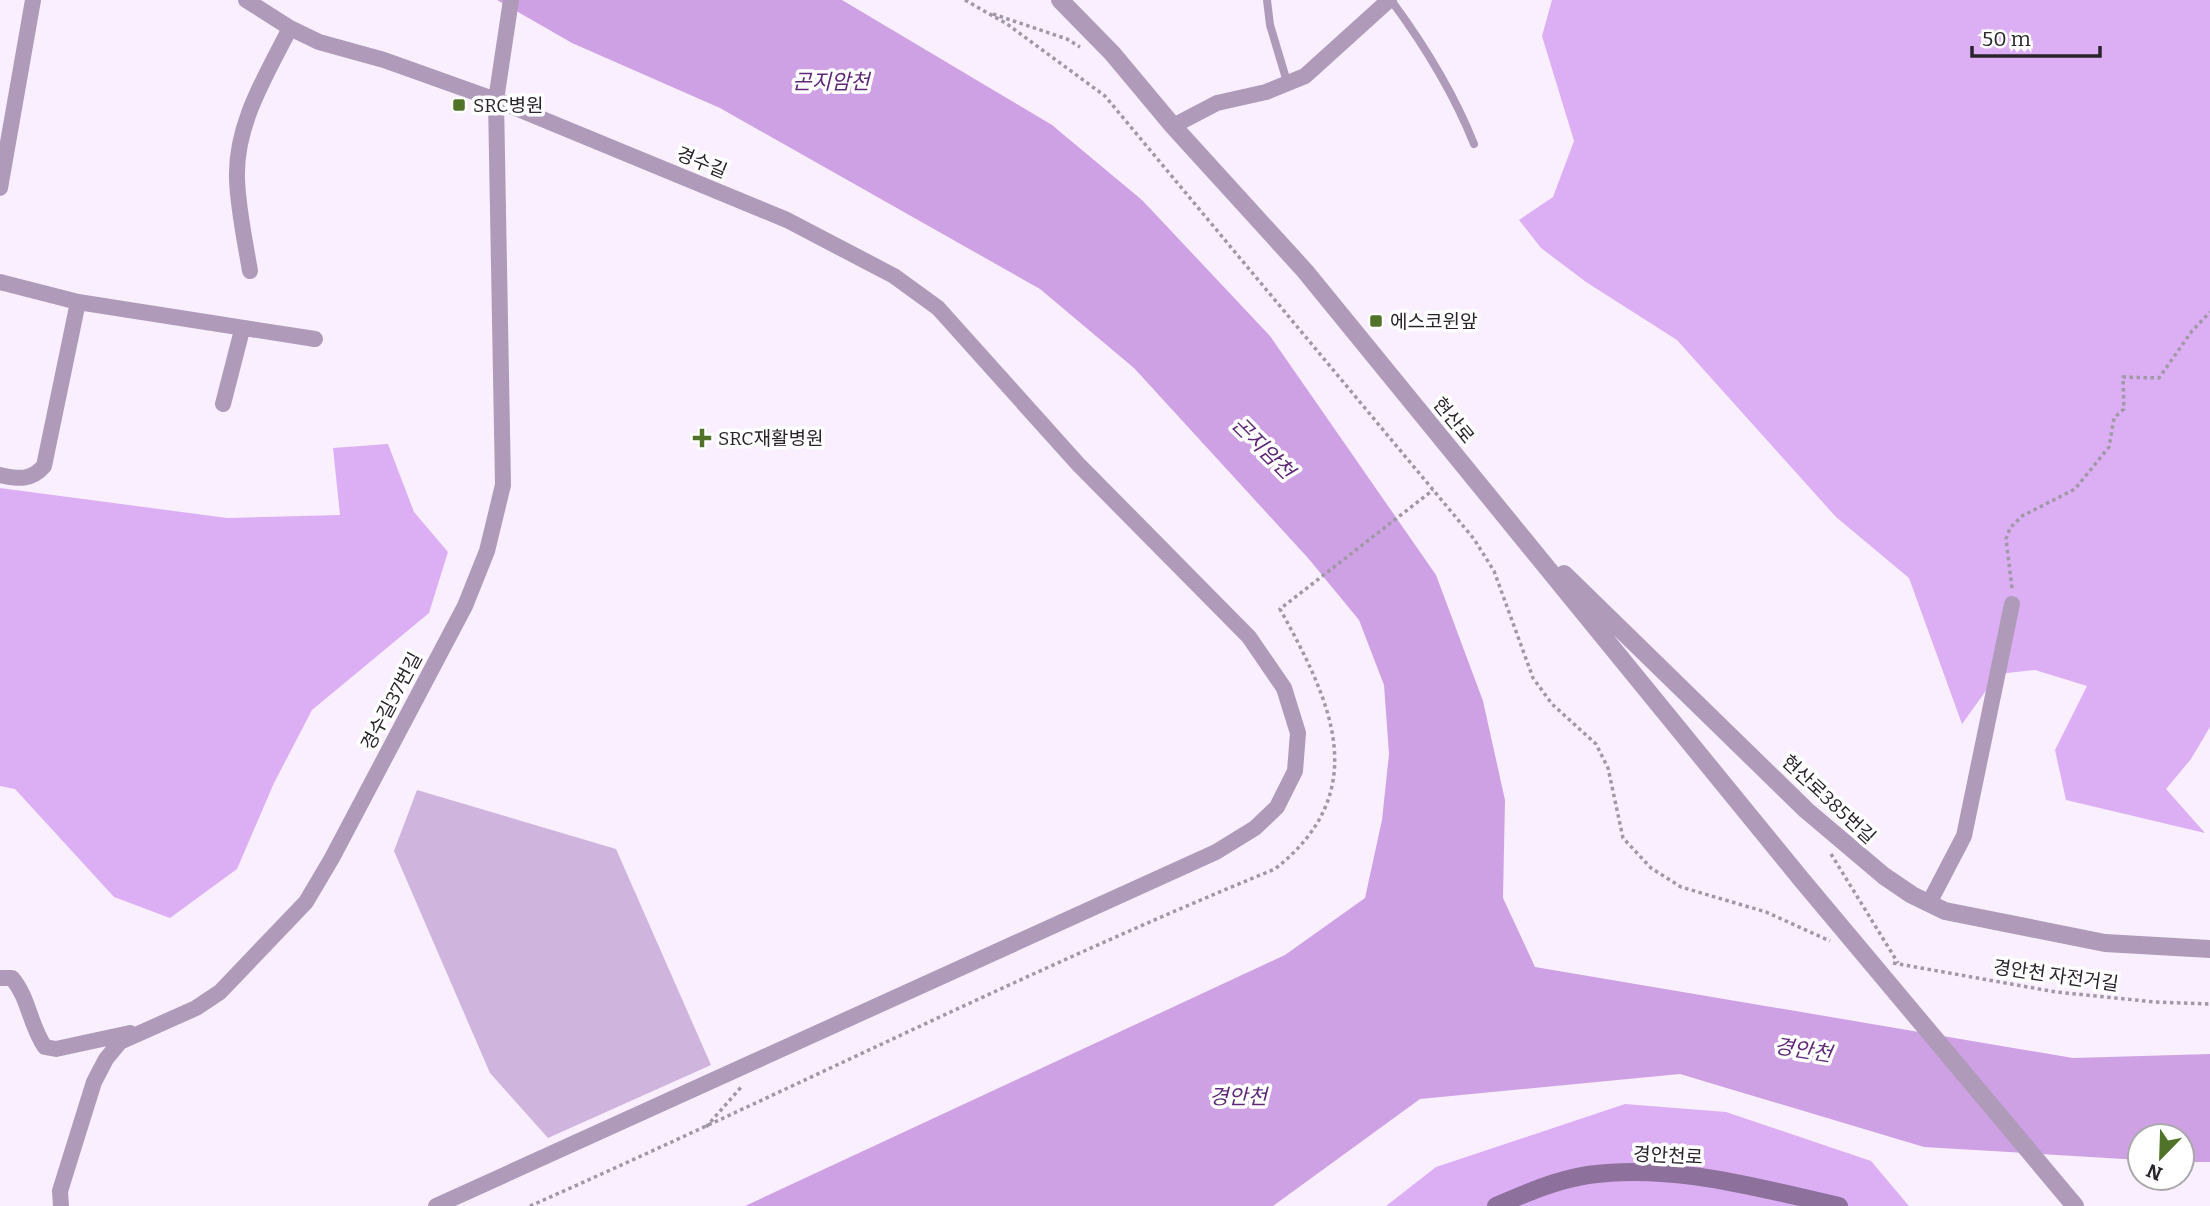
<svg xmlns="http://www.w3.org/2000/svg" width="2210" height="1206" viewBox="0 0 2210 1206" font-family="Bitter,'Noto Sans KR',serif">
  <style>
    .green { fill: #cfb4dd }
    .forest { fill: #dcaff4 }
    .water { fill: #cea1e5 }
    .lines { fill: none; stroke-linecap: round; stroke-linejoin: round }
    .path { stroke: #a099a5; stroke-width: 3.5; stroke-dasharray: 3.5 3.5; stroke-linecap: butt }
    .service { stroke: #af9bb9; stroke-width: 8 }
    .minor { stroke: #af9bb9; stroke-width: 16 }
    .tertiary { stroke: #af9bb9; stroke-width: 18 }
    .secondary { stroke: #8d719c; stroke-width: 18 }
    .poi-dot { fill: #507229; stroke: #fff; stroke-width: 2.5 }
    .labels { text-anchor: middle; stroke-width: 7; stroke-linejoin: round; paint-order: stroke }
    .poi-label { font-size: 19px; fill: #29252b; stroke: #fff; text-anchor: start }
    .street-label { font-size: 19px; fill: #29252b; stroke: #fff }
    .water-label { font-size: 21px; font-style: italic; fill: #5f2877; stroke: #fff }
  </style>
  <rect width="100%" height="100%" fill="#f9efff"/>
  <path class="green" d="M417 790 616 849 711 1065 548 1138 490 1073 394 851Z"/>
  <path class="forest" d="M1552 0H2210V727L2191 759 2166 789 2205 833 2066 800 2055 750 2087 686 2035 670 1998 674 1962 724 1909 578 1836 517 1677 340 1586 282 1541 248 1519 220 1553 197 1574 141 1542 36Z
    M388 444 414 512 448 552 429 613 312 710 274 783 237 869 170 918 114 897 15 789 0 786V488L227 518 340 515 333 448Z
    M1625 1104 1726 1112 1871 1161 1909 1206H1386L1436 1167Z"/>
  <path class="water" d="M497 0H842L1052 125 1142 200 1270 336 1436 575 1483 701 1505 800 1503 898 1535 967 2073 1058 2210 1054V1162H2182V1136H2140V1160L1924 1147 1680 1074 1420 1099 1273 1206H745L1285 955 1365 898 1382 820 1389 754 1384 685 1359 620 1308 558 1134 368 1040 289 720 108 572 43Z"/>
  <g class="lines">
    <path class="path" d="M965 0 1007 24 1105 96 1474 539 1494 571 1533 678 1552 704 1596 744 1608 768 1623 838 1651 868 1681 887 1766 912 1830 941
      M993 14 1067 39 1080 47
      M2012 588 2006 539 2010 528 2022 516 2075 489 2109 447 2114 418 2124 409 2123 377 2159 378 2192 331 2210 312
      M1831 854 1898 963
      M1893 963 2056 992 2155 1002 2210 1004
      M706 1127 743 1085
      M530 1206C779 1096 1023 972 1275 869 1375 790 1330 700 1280 609L1433 490"/>
    <path class="service" d="M1267 0 1270 25 1288 85
      M1391 0C1425 46 1453 91 1474 144"/>
    <path class="minor" d="M246 0 290 28 319 42 384 60 496 100 787 220 894 276 938 308 1078 464 1249 637 1284 688 1298 733 1295 771 1277 807 1255 828 1216 852 436 1206
      M1173 126 1217 103 1266 92 1305 76 1389 0
      M0 188 33 0
      M250 271C245 241 238 209 237 179 235 124 266 76 290 28
      M0 282 78 302 315 339
      M223 404 242 330
      M0 475C18 479 31 481 44 466L78 302
      M1929 903 1964 836 2012 604
      M0 978H12C29 998 30 1026 45 1047L56 1049 130 1033
      M61 1206 60 1191 94 1082 106 1059 120 1042 196 1008 220 992 306 902 332 858 465 606 487 551 503 485 496 100 511 0"/>
    <path class="tertiary" d="M1060 0 1112 53 1173 126 1305 271 1801 879 2075 1206
      M1564 574 1806 810 1884 876 1912 895 1945 911 2105 943 2210 949"/>
    <path class="secondary" d="M1496 1206C1526 1193 1556 1180 1588 1175 1673 1163 1758 1188 1839 1206"/>
  </g>
  <g class="poi-dot">
    <rect x="452" y="98" width="14" height="14" rx="3.5"/>
    <rect x="1369" y="314" width="14" height="14" rx="3.5"/>
    <path d="M698.5 427.5h7v7h7v7h-7v7h-7v-7h-7v-7h7z"/>
  </g>
  <g class="labels">
    <g class="poi-label">
      <text x="473" y="112">SRC병원</text>
      <text x="1390" y="328">에스코윈앞</text>
      <text x="718" y="445">SRC재활병원</text>
    </g>
    <g class="street-label">
      <text transform="translate(702 162) rotate(22)" y="7">경수길</text>
      <text transform="translate(1454 420) rotate(51)" y="7">현산로</text>
      <text transform="translate(391 701) rotate(-62)" y="7">경수길37번길</text>
      <text transform="translate(1829 799) rotate(43)" y="7">현산로385번길</text>
      <text transform="translate(2056 975) rotate(8)" y="7">경안천 자전거길</text>
      <text transform="translate(1668 1155) rotate(3)" y="7">경안천로</text>
    </g>
    <g class="water-label">
      <text x="831" y="89">곤지암천</text>
      <text transform="translate(1263 448) rotate(45)" y="7">곤지암천</text>
      <text transform="translate(1803 1050) rotate(9)" y="7">경안천</text>
      <text x="1238" y="1104">경안천</text>
    </g>
  </g>
  <g transform="translate(2161 1157) rotate(203)"><circle r="33" fill="#ffffff" stroke="#a9a8aa" stroke-width="2"/>
  <path d="M0-5L12 26L0 18L-12 26Z" fill="#507229"/>
  <text y="-10" font-size="19" font-weight="bold" text-anchor="middle" fill="#29252b">N</text>
  </g>
  <path d="M1972 46v10h128v-10" fill="none" stroke="#29252b" stroke-width="3.5"/>
  <text x="1982" y="46" font-size="21" fill="#29252b" stroke="#ffffff" stroke-width="5" paint-order="stroke">50 m</text>
</svg>
